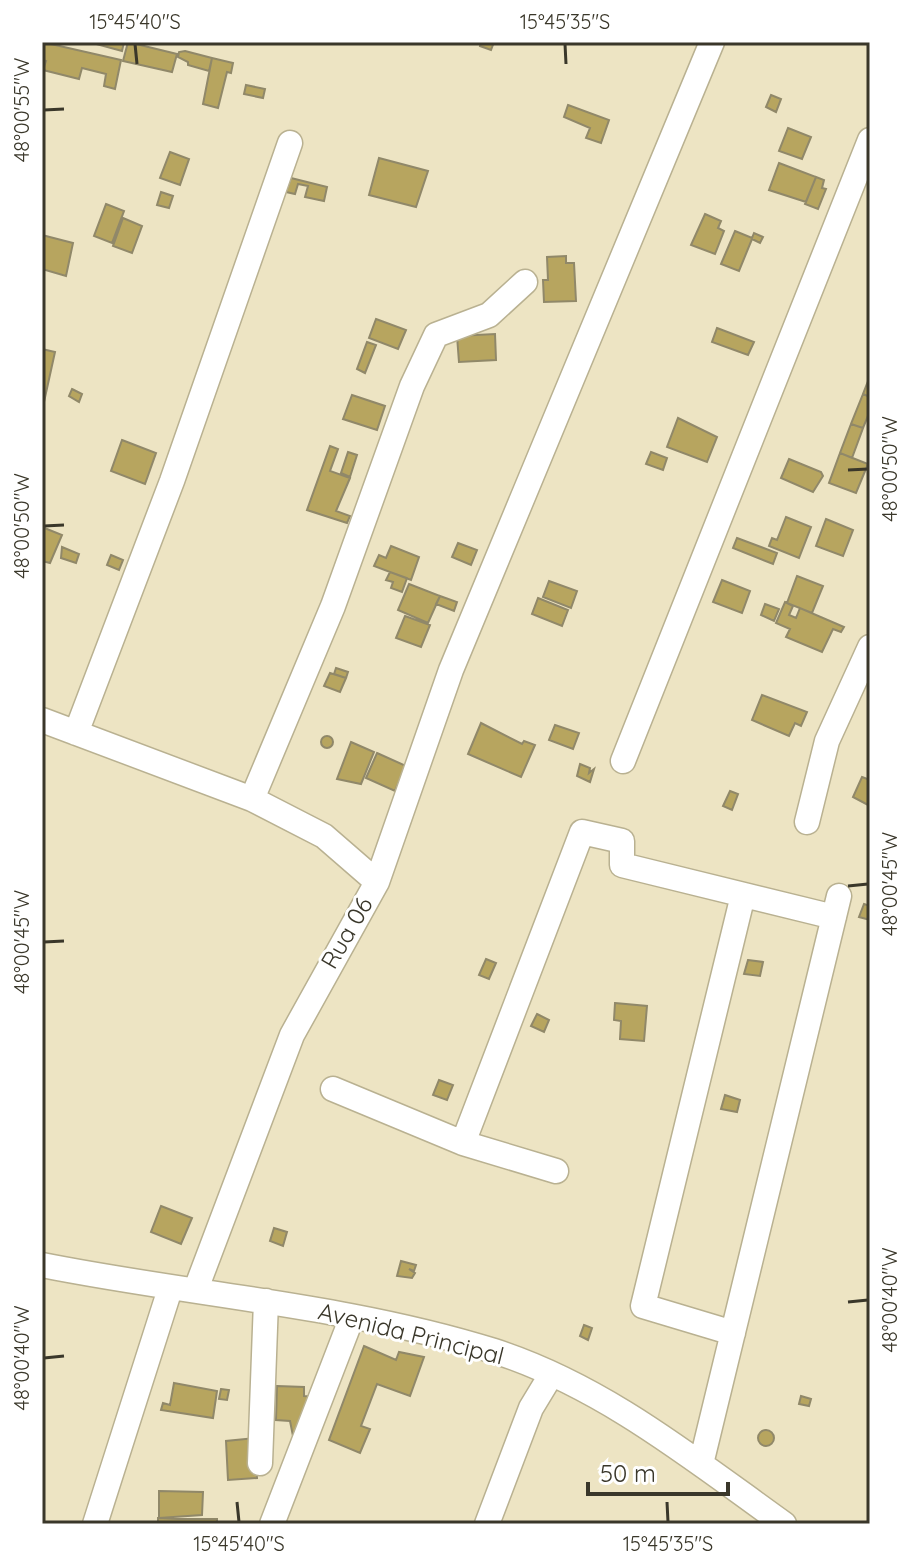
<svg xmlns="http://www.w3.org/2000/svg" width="912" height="1566" viewBox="0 0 912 1566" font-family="Quicksand,sans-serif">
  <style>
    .building { fill: #b7a55f; stroke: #908869; stroke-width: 2 }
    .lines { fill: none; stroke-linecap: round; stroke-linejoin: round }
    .minor-casing { stroke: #b9b191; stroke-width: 27 }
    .minor { stroke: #fff; stroke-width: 24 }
    .ticks { fill: none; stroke: #3a372a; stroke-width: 3 }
    .labels { text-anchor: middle; stroke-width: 6; stroke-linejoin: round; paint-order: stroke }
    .street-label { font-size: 24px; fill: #3a372a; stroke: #fff }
    .neatline { fill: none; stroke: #3a372a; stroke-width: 3 }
    .ticks-label { font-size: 20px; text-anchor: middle; fill: #3a372a }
  </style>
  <rect width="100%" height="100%" fill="#ede4c3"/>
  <path class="building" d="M42 42 121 60 115 89 104 86 106 74 82 68 79 79 43 70 46 61 42 60Z
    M89 42H124L122 51Z
    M128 42 177 54 172 72 123 61Z
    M481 42H494L491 50 480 46Z
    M185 51 212 58 209 71 188 65V62L178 57 179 52Z
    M212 58 233 63 231 73 227 72 218 108 203 104Z
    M246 85 265 89 263 98 244 94Z
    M771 95 781 99 776 112 766 107Z
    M568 105 609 120 601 143 586 138 590 128 564 117Z
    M788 128 811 137 802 159 779 151Z
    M170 152 189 159 180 185 160 178Z
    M379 158 428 171 416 207 369 195Z
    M779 163 816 177 806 202 769 190Z
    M816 177 824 180 822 188 826 189 818 209 805 204Z
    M291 178 327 187 324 201 305 197 308 186 298 184 295 194 286 192Z
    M161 192 173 196 169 208 157 205Z
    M106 204 124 211 112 243 94 236Z
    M705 214 721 221 718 228 724 231 715 254 691 245Z
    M123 218 142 226 132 253 113 246Z
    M735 231 752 238 754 233 763 237 760 243 752 239 739 271 721 264Z
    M42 235 73 243 66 276 42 269Z
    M566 256V263H574L576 301 544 302 543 280H548L547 257Z
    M376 319 406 330 398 349 369 338Z
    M717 328 754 342 748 355 712 342Z
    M495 334 496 360 459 362 457 336Z
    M367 342 376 345 365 373 357 369Z
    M42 349 55 352 44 402 42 401Z
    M870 376V397L863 394Z
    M72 389 82 394 79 402 69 396Z
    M863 394 870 397V411L863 428 851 424Z
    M352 395 385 406 377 430 343 419Z
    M678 418 717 437 707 462 667 447Z
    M851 424 863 428 852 458 840 453Z
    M122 440 156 453 145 484 111 471Z
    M330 446 338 449 330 471 350 478 336 511 350 516 347 523 307 510Z
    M348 452 357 455 350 477 341 473Z
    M651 452 667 458 663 470 646 464Z
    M840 453 868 464 856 493 829 483Z
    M789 459 821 472 823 476 813 492 781 478Z
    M786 517 811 527 799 558 769 546 772 538 777 540Z
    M826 519 853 530 843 556 816 546Z
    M42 527 62 535 50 563 42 561Z
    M737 538 777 553 773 564 733 548Z
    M458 543 477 550 471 565 452 557Z
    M391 546 419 557 411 580 374 566 379 555 386 558Z
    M62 547 79 554 76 563 61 558Z
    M111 555 123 560 119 570 107 565Z
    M390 572 407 578 402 592 391 588 393 582 386 580Z
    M797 576 823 586 812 613 787 603Z
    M722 580 750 591 742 613 713 602Z
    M549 581 577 591 571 608 543 597Z
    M409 584 440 596 428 623 398 610Z
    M440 596 457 602 454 611 436 604Z
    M538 598 568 610 562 626 532 614Z
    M785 602 793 606 789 615 796 618 800 608 844 627 841 632 833 629 822 652 786 637 790 629 776 623Z
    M765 604 779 609 774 621 761 615Z
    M405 616 430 625 421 647 396 638Z
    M336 668 348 672 346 678 334 674Z
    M330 673 346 678 340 692 324 686Z
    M762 695 807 712 801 726 795 723 789 736 752 720Z
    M481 723 522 744 524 741 535 745 521 777 468 754Z
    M555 725 579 733 573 749 549 740Z
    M321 742a6 6 0 1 1 12 0a6 6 0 1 1-12 0Z
    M351 742 374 752 361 784 337 779Z
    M377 753 406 766 395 791 366 778Z
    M580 764 590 768 589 773 594 769 590 782 577 776Z
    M862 777 870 780V806L853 797Z
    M730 791 738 794 732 810 723 806Z
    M864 904 870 906V920L859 917Z
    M486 959 496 963 489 979 479 975Z
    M748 960 763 962 760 976 744 974Z
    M615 1003 647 1006 644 1041 620 1039 621 1021 614 1020Z
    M537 1014 549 1020 544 1032 531 1026Z
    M439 1080 453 1085 447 1100 433 1095Z
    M725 1095 740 1100 737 1112 721 1109Z
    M161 1206 192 1218 181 1244 151 1232Z
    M274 1228 287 1232 283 1246 270 1241Z
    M401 1261 416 1265 414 1271 409 1269 415 1273 412 1278 397 1276Z
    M584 1325 592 1328 588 1340 580 1336Z
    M364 1346 396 1360 399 1352 424 1357 410 1396 377 1384 361 1426 370 1429 360 1453 329 1440Z
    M174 1383 217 1391 213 1418 161 1410 163 1403 170 1405Z
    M277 1386 304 1387V1396L316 1397 293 1436 290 1421 276 1420Z
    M221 1389 229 1390 227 1400 219 1399Z
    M801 1396 811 1399 809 1406 799 1404Z
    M758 1438a8 8 0 1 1 16 0a8 8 0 1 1-16 0Z
    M255 1438 257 1478 228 1480 226 1441Z
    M159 1491 203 1492 202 1515 159 1518Z
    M158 1518 178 1519H217V1524H158Z"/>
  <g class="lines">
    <g class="minor-casing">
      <path id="minor" d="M42 720 252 799 324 836 377 882 292 1035 196 1289
        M76 733 172 481 290 143
        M623 761 870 140
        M252 799 333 606 412 386 436 335 489 315 525 282
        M807 822 827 741 870 647
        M377 882 451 670 712 42
        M333 1089 463 1143 556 1171
        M463 1143 582 832 622 841V865L834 917
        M42 1265C192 1295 347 1305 494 1351 603 1386 693 1459 784 1524
        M733 1333 643 1306 743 895
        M260 1463 266 1301
        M701 1464 839 896
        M95 1524 170 1289
        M272 1524 352 1317
        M487 1524 531 1408 551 1375"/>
    </g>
    <use href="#minor" class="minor"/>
  </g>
  <path class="ticks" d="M135 44 137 64M565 44 566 64M44 110 64 109M848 470 868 469M44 526 64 525M848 886 868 884M44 942 64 941M848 1302 868 1300M44 1358 64 1356M237 1502 239 1522M667 1502 668 1522"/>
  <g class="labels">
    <g class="street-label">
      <text transform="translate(347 933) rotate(-60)" y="8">Rua 06</text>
      <text transform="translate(411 1334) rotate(14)" y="8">Avenida Principal</text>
    </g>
  </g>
  <rect width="912" height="1566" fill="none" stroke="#ffffff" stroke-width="88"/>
  <path d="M588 1482v12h140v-12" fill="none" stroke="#3a372a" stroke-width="4"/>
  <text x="600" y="1482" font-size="24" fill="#3a372a" stroke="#ffffff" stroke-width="6" paint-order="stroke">50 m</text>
  <rect x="44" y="44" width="824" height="1478" class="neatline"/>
  <g class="ticks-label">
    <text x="135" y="29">15°45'40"S</text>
    <text x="565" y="29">15°45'35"S</text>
    <text transform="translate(22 110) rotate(-90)" y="7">48°00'55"W</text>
    <text transform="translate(890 469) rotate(-90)" y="7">48°00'50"W</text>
    <text transform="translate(22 526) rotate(-90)" y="7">48°00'50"W</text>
    <text transform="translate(890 884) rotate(-90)" y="7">48°00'45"W</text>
    <text transform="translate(22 942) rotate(-90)" y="7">48°00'45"W</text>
    <text transform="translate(890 1300) rotate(-90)" y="7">48°00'40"W</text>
    <text transform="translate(22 1358) rotate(-90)" y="7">48°00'40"W</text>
    <text x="239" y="1551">15°45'40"S</text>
    <text x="668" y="1551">15°45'35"S</text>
  </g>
</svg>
